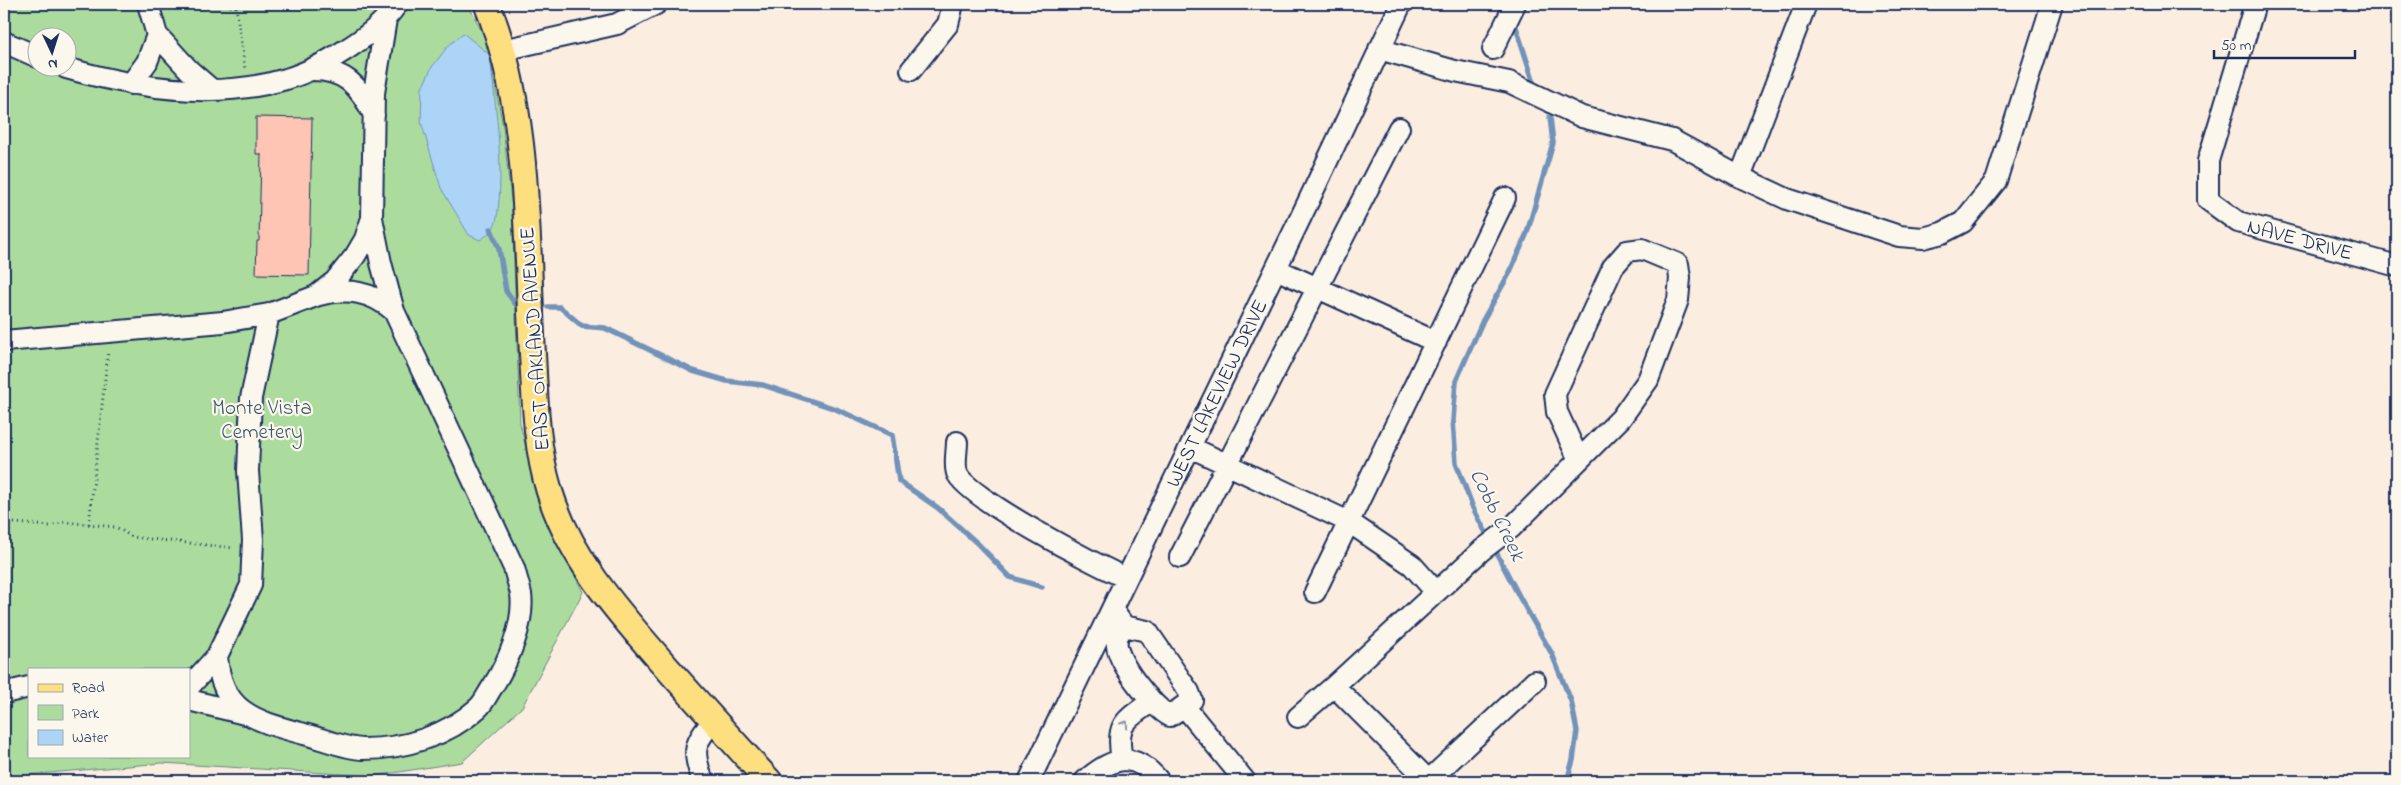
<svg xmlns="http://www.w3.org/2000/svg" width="2401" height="785" viewBox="0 0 2401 785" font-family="'Indie Flower',sans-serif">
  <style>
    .green { fill: #acdc9d; stroke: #64867e; fill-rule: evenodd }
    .water { fill: #abd4f6; stroke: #7192b9 }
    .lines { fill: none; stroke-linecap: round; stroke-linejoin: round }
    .stream { stroke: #7192b9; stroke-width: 5.5 }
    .building { fill: #fec5b4; stroke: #1b2f5e }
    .minor-casing { stroke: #1b2f5e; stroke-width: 24 }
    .major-casing { stroke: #1b2f5e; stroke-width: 29 }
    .path { stroke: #1b2f5e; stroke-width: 3; stroke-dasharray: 1 4; stroke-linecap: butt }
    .minor { stroke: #fbf7ec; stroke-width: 20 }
    .major { stroke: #fedf80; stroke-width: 25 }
    .oneway { stroke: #8b93a5 }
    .labels { text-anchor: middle; stroke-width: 4.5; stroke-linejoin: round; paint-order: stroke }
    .street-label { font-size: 21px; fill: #1b2f5e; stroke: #fbf7ec }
    .park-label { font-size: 21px; fill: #3f5a6e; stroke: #fbf7ec }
    .water-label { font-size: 22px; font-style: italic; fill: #3f5884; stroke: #fbf7ec }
  </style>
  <rect width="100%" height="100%" fill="#fcede1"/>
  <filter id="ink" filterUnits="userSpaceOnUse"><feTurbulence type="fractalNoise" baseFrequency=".02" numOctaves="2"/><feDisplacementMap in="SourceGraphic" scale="10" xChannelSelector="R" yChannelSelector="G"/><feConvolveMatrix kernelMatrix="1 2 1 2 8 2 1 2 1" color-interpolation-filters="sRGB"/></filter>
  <g filter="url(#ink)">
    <path class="green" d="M4 4H468L487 42 503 127 512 209 520 423 541 509 583 592 522 707 462 762 374 776 162 763 4 777ZM38 38H68V68H38ZM29 669H189V756H29Z"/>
    <path class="water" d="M463 33 490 55C495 103 505 170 497 217 496 227 488 235 480 240L469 235 441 188 421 122 422 88 432 67 448 46Z"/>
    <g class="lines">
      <path class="stream" d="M1517 16 1516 27 1533 80
        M1550 117 1553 143 1527 233 1509 274 1483 320 1456 381 1453 420 1456 463 1473 508 1520 598 1552 654 1571 701 1577 731 1573 760 1567 781
        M491 229 499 249 506 291 518 307
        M548 307H560L582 326 605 328 693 371 727 381 763 385 836 409 892 435 899 481 938 508 978 544 1010 577 1042 587"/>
    </g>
    <path class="building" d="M256 117 312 118 309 275 256 274 257 241H259L261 154H256Z"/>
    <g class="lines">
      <g class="minor-casing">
        <path id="minor" d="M148 4 157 35 189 70 211 89
          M2255 4 2208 161V200L2238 222 2397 266
          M4 42 38 57
          M1379 49 1455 71 1509 82 1582 117 1672 140 1740 177 1787 199 1899 236 1923 238 1942 233 1963 222 1996 181 2052 4
          M1493 49 1515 4
          M503 50 617 24 656 4
          M66 68C135 88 216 100 286 79 308 73 328 61 347 49 367 36 384 23 397 4
          M310 70C345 69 359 86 374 115
          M911 70 948 24 953 4
          M131 84 147 62 157 35
          M1740 177 1806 4
          M1276 269 1436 342
          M319 295C348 288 371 291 394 311
          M4 341 223 322 269 314 316 296 335 281 355 256 365 239 372 218 374 93 386 19
          M957 442C957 451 954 464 957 473 965 497 1098 566 1126 578
          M1190 447 1349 522 1412 565 1436 592
          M1180 557 1399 128
          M1315 592 1505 198
          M1112 609 1124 626C1122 630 1117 635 1117 640 1113 659 1154 709 1170 716L1192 700 1189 692 1147 631 1124 626
          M217 656C221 713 256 721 304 734 321 738 346 749 363 749 404 749 447 736 478 708 484 703 488 693 493 686 508 662 525 623 521 594 519 585 516 576 514 568L394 311 381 263 372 218
          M1334 686 1429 781
          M189 687 217 656 251 585 253 540 248 471 251 398 269 314
          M4 693 29 687
          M189 700 245 714
          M1184 706 1245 781
          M1298 717 1334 686 1482 550 1511 528 1621 418 1648 380 1678 300 1680 278 1678 264 1642 249 1627 251 1613 267 1555 394 1557 412 1579 460
          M1122 759C1115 723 1125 721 1152 701
          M703 781C692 751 693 744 714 720
          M1029 781 1309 200 1401 4
          M1085 781C1112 757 1134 750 1159 781
          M1428 781 1535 681"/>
      </g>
      <g class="major-casing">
        <path id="major" d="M487 4C530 112 526 230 532 345 535 394 535 443 549 490 570 560 621 615 668 669 701 706 735 744 769 781"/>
      </g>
      <path class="path" d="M226 4 233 7 242 4
        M236 7 245 69
        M4 522 49 526 65 522 116 527 132 537 234 548
        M89 524 108 351"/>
      <use href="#minor" class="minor"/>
      <use href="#major" class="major"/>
    </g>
    <defs><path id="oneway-chevron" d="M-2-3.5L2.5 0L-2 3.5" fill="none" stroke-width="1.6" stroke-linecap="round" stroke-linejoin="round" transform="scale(1.25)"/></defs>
    <use class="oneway" href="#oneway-chevron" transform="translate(1125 724) rotate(-54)"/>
  </g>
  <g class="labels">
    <g class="street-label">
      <text transform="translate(2300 239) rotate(15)" y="7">NAVE DRIVE</text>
      <text transform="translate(534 339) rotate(-94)" y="7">EAST OAKLAND AVENUE</text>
      <text transform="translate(1216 393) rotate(-64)" y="7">WEST LAKEVIEW DRIVE</text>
    </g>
    <g class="park-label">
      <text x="262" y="414">Monte Vista<tspan x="262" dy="24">Cemetery</tspan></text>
    </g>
    <g class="water-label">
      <text transform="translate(1499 514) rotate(64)" y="8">Cobb Creek</text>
    </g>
  </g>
  <rect width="2401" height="785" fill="none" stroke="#fbf7ec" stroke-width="20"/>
  <rect x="10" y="10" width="2381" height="765" fill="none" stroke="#1b2f5e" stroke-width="2" filter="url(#ink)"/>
  <rect x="28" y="668" width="162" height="90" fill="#fbf7ec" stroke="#a1a7b3"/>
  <rect x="38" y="684" width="25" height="8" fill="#fedf80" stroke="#a1a7b3"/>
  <text x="72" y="692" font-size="15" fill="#1b2f5e">Road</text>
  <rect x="38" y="705" width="25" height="15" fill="#acdc9d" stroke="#a1a7b3"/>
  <text x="72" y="718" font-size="15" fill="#1b2f5e">Park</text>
  <rect x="38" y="730" width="25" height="15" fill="#abd4f6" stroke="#a1a7b3"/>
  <text x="72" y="742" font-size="15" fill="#1b2f5e">Water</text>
  <g transform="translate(52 52) rotate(176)"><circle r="24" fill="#fbf7ec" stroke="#a1a7b3"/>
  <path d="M0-4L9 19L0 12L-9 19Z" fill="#1b2f5e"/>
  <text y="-8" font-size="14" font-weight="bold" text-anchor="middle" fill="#1b2f5e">N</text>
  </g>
  <path d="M2214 50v8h141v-8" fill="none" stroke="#1b2f5e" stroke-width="2.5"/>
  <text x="2221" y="50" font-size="15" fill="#1b2f5e" stroke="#fbf7ec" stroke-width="4" paint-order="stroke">50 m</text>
</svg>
